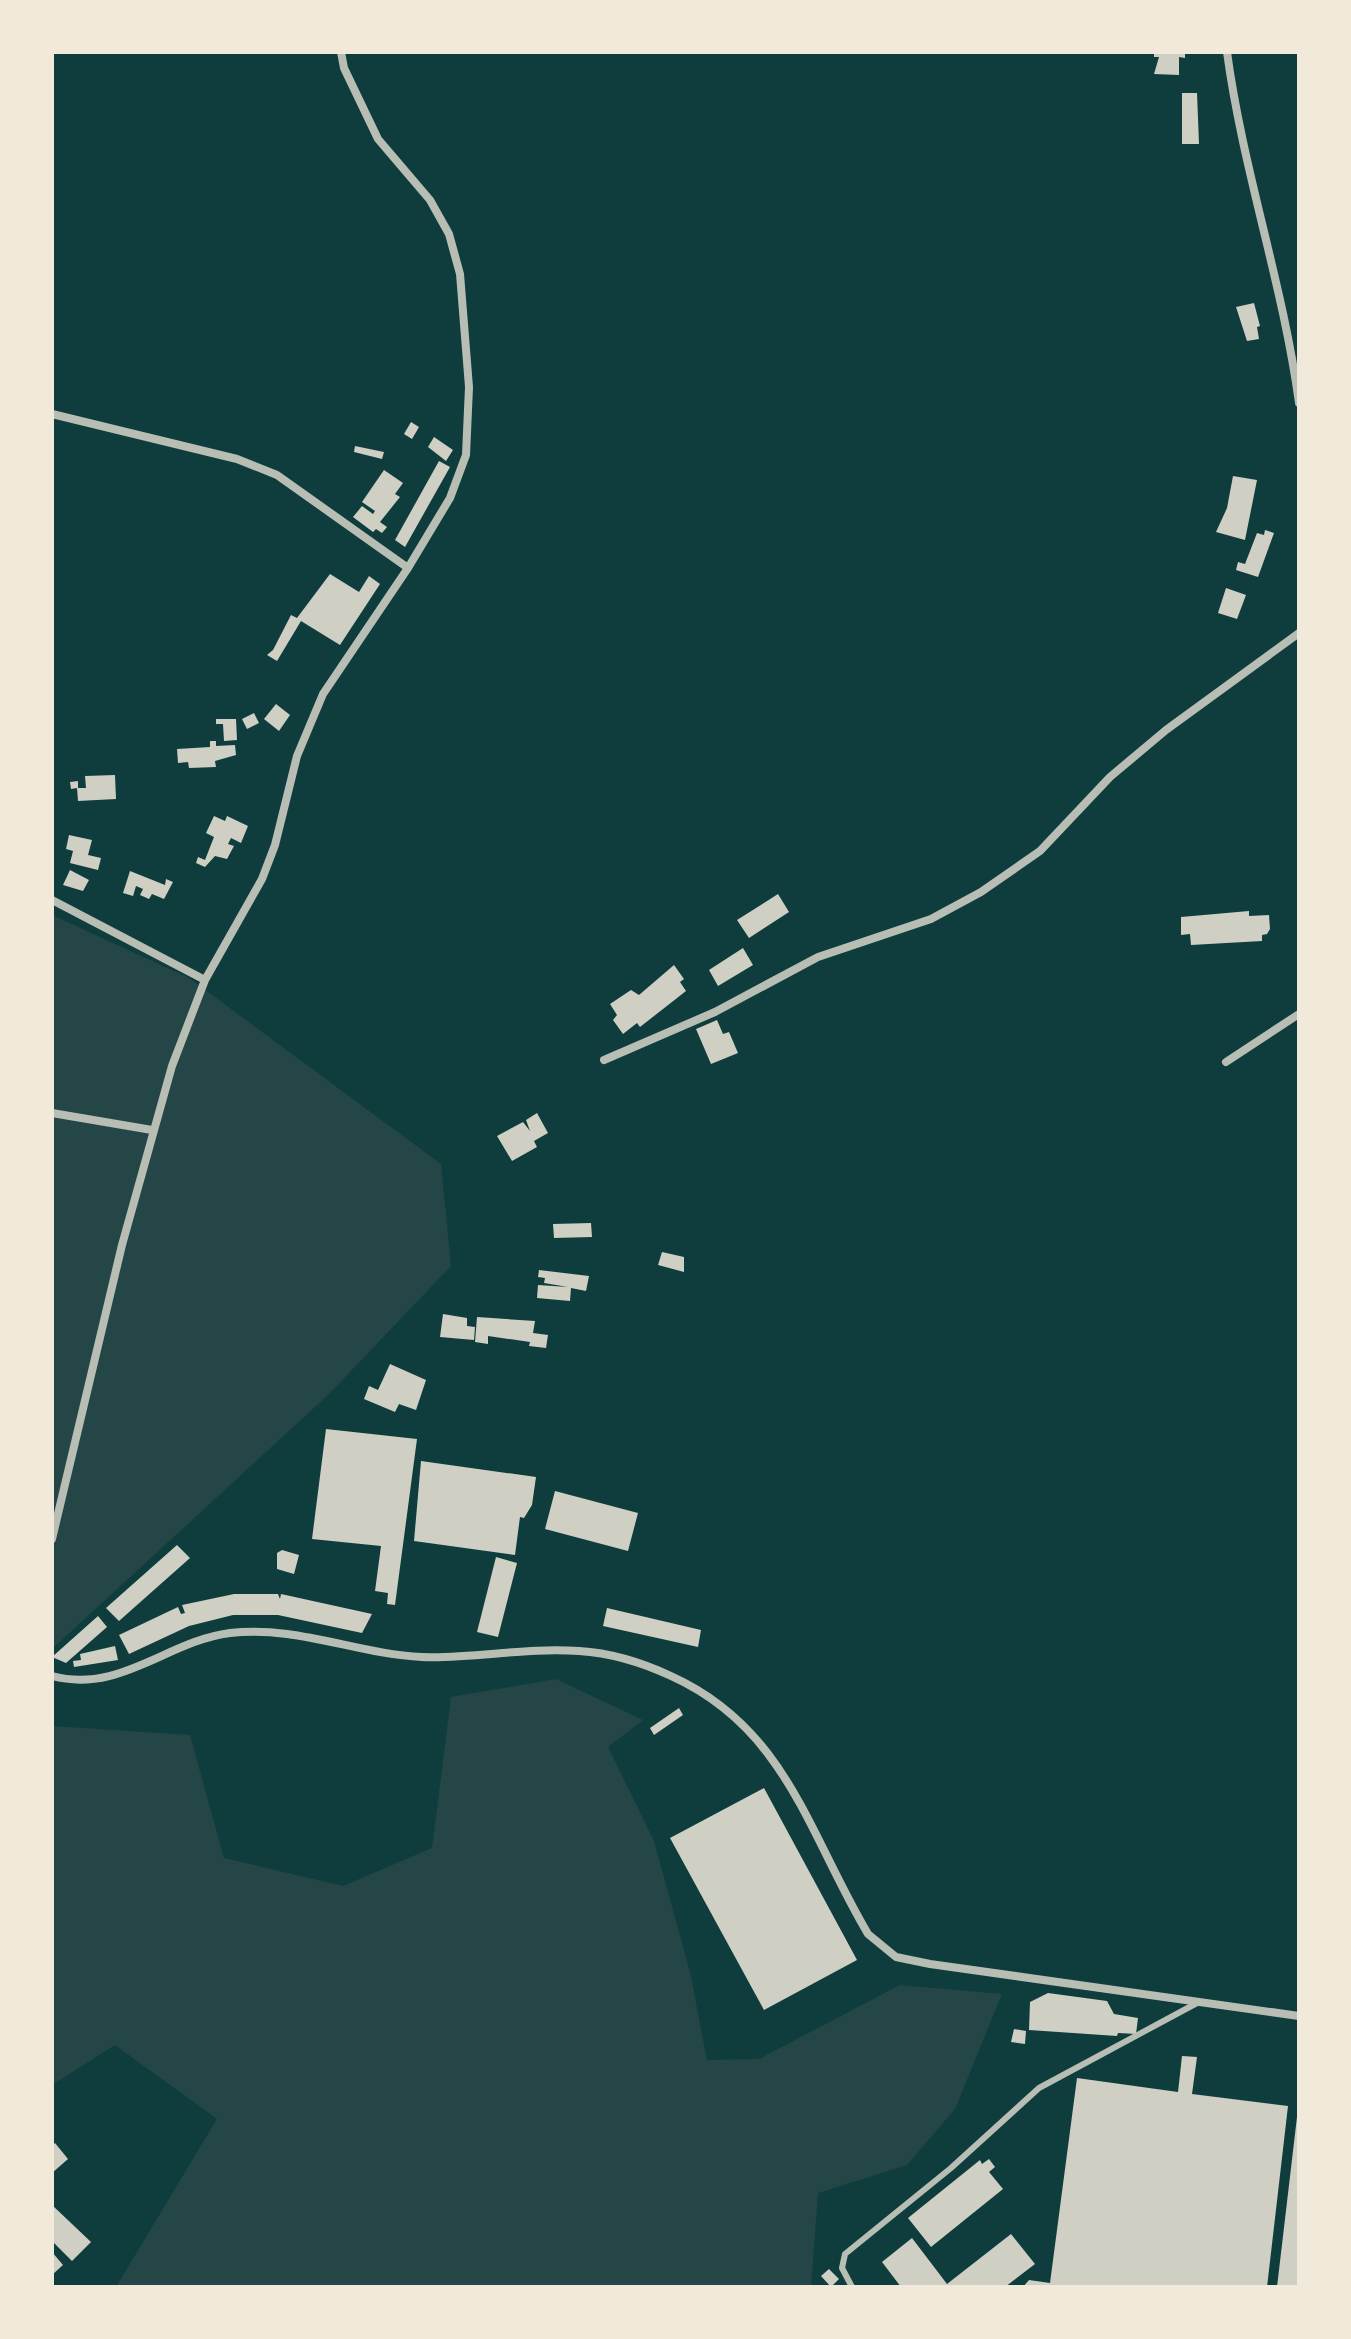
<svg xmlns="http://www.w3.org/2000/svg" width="1351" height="2339" viewBox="0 0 1351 2339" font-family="Manrope,sans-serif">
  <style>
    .green { fill: #244646 }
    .building { fill: #cfcfc3 }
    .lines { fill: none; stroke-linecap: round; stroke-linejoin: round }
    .service { stroke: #b8beb3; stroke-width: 6 }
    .minor { stroke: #b8beb3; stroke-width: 8 }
  </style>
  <rect width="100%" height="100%" fill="#0f3d3e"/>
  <path class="green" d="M52 915 189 978 441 1164 451 1266 328 1395 52 1649Z
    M556 1679 643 1720 608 1747 654 1841 690 1972 707 2060 759 2059 900 1985 1002 1994 955 2109 907 2165 818 2193 811 2287H116L217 2119 115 2045 52 2085V1726L190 1735 224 1858 343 1886 432 1848 451 1697Z"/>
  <path class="building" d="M1154 52H1185V58L1179 57V75L1154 74 1159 57H1154Z
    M1182 93H1197L1199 144H1182Z
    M1254 303 1260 326 1257 327 1259 339 1247 341 1236 307Z
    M411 422 419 427 412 439 404 434Z
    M434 437 453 450 446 461 428 447Z
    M355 446 384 452 382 459 354 452Z
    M439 461 450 467 405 547 395 540Z
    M384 470 403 483 395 494 400 497 380 522 387 527 382 533 376 529 373 532 353 517 362 506 373 514 375 511 362 502Z
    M1233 476 1257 480 1245 540 1216 532 1227 508Z
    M1265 530 1274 533 1258 577 1236 570 1238 562 1245 564 1257 533 1264 535Z
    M330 574 359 592 369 576 380 584 340 645 301 621 277 661 267 655 273 650 291 615 297 618Z
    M1226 588 1246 595 1237 619 1218 613Z
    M276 704 290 715 279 731 264 719Z
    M254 713 259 723 247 729 242 719Z
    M216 719H236L237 740 224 741 223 724H216Z
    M210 741H216V746L235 745 236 755 215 761 216 767 189 768 188 762 178 763 177 749 210 747Z
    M115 775 116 799 78 801 77 788 71 789 70 782 78 781V788H86L85 776Z
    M214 816 225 821 227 816 248 826 241 843 231 838 228 844 234 846 227 859 215 856 205 867 196 863 198 857 205 860 214 837 206 833Z
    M69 835 92 840 88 855 101 858 98 870 70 863 73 851 66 849Z
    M70 870 89 880 83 891 63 885Z
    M130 871 165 885 166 879 173 882 164 899 152 894 149 899 140 895 143 889 136 886 133 896 123 893Z
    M778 894 789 912 749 938 737 920Z
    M1249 911V916L1269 915 1270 929 1267 934 1262 935V941L1191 945 1190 934 1181 935V917Z
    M743 948 753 965 718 986 709 970Z
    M674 965 684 979 680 982 686 991 640 1027 637 1023 623 1034 613 1020 617 1015 610 1004 631 990 639 995Z
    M717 1020 723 1034 729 1032 738 1053 711 1064 696 1029Z
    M537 1113 548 1133 534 1141 537 1147 512 1161 497 1136 523 1122 530 1131 526 1120Z
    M591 1223 592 1237 554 1238 553 1224Z
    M662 1252 684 1257V1272L658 1265Z
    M539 1270 589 1276 586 1291 571 1288 570 1301 537 1298 538 1285 568 1287 544 1283 545 1278 538 1277Z
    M443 1314 467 1318V1326L475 1327 474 1340 440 1337Z
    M477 1317 535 1321 533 1333 548 1335 546 1348 529 1346 530 1342 488 1336V1344L475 1342Z
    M390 1364 426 1380 416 1410 399 1404 395 1412 364 1399 369 1386 378 1390Z
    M326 1429 417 1439 395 1605 387 1604 388 1593 375 1591 381 1546 312 1539Z
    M421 1461 536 1477 532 1505 524 1518 520 1517 515 1555 414 1541Z
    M555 1491 638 1513 628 1551 545 1529Z
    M177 1545 190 1558 119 1621 106 1608Z
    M282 1550 299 1555 294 1574 277 1569V1553Z
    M496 1557 517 1563 498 1637 477 1632Z
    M234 1594H278L280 1599 281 1594 372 1614 362 1633 278 1615H233L189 1626 129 1654 119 1635 178 1607 181 1614 185 1613 182 1605Z
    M607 1608 701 1630 698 1647 603 1626Z
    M98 1616 107 1627 66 1663 52 1657Z
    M115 1646 118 1660 74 1667 73 1661 81 1660 80 1654Z
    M679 1708 683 1715 654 1735 650 1728Z
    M764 1788 857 1960 764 2010 670 1838Z
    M1048 1993 1107 2001 1114 2014 1138 2018 1136 2034 1118 2033 1117 2036 1029 2030 1030 2002Z
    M1014 2029 1026 2031 1025 2044 1011 2042Z
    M1182 2056 1197 2057 1192 2094 1288 2106 1267 2287H1023L1029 2280 1050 2283 1077 2078 1178 2092Z
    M1297 2117 1299 2287H1277Z
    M55 2143 68 2159 52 2173V2146Z
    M989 2159 995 2167 989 2172 1003 2189 931 2247 908 2218 980 2160 982 2164Z
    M52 2205 91 2242 72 2261 52 2241Z
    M1011 2234 1035 2264 1005 2287H901L882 2262 912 2238 947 2284Z
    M52 2252 63 2265 52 2275Z
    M829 2269 839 2279 831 2287 821 2276Z"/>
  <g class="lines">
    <path class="service" d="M852 2287 842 2268 845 2254 951 2168 1039 2088 1197 2003"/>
    <path class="minor" d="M1227 52C1243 171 1283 284 1299 403
      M52 414 237 459 277 475 408 568
      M52 900 205 980
      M604 1060 715 1012 818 957 931 919 981 892 1040 851 1110 777 1166 730 1299 633
      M1226 1062 1299 1014
      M52 1113 152 1130
      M52 1539 122 1245 172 1066 205 980 262 879 275 845 297 756 323 694 408 568 450 498 466 455 469 387 460 274 449 234 430 200 378 139 344 68 341 52
      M52 1676C120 1694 167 1641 230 1633 296 1625 357 1654 422 1657 474 1659 526 1647 579 1651 612 1653 641 1662 671 1676 786 1728 808 1833 868 1934L896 1957 930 1964 1299 2016"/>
  </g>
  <rect width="1351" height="2339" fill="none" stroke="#f1e9da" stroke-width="108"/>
</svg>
